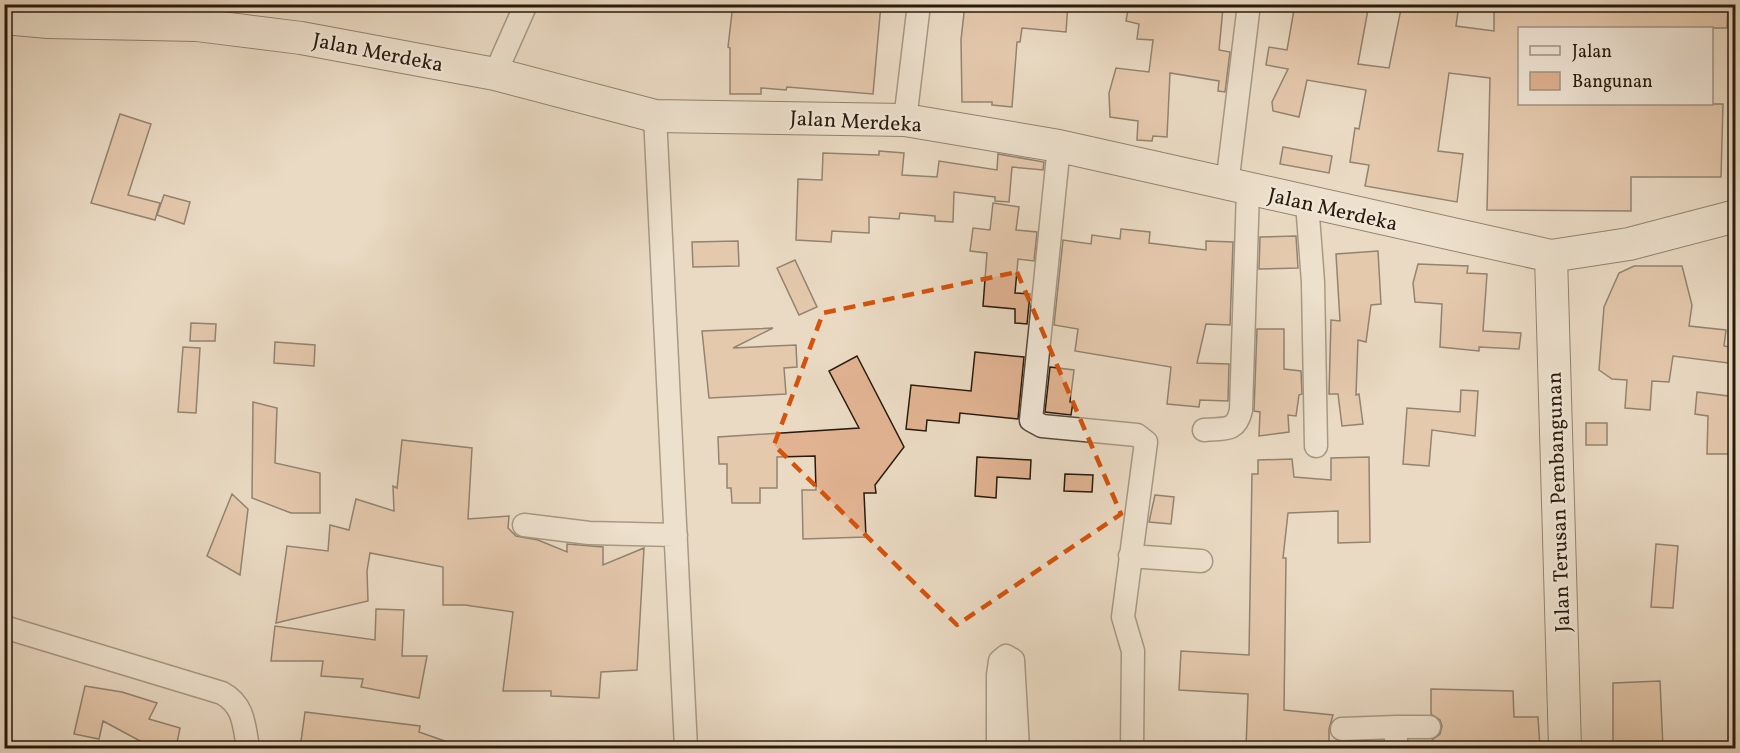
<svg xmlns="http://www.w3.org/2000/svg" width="1740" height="753" viewBox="0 0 1740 753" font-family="Vollkorn,serif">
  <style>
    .building { fill: #e1b392; stroke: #281b0c; stroke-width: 1.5 }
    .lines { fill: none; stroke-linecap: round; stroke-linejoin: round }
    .street-casing { stroke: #584b3a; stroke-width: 25 }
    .secondary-casing { stroke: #281b0c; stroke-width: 34 }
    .street { stroke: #f1e7d8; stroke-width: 22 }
    .secondary { stroke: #f1e7d8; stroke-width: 32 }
    .marked { fill: none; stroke: #d5530c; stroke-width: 4.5; stroke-dasharray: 12 8; stroke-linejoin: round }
    .labels { text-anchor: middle; stroke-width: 4.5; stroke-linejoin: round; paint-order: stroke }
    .street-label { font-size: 21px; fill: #281b0c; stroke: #f1e7d8 }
  </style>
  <rect width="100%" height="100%" fill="#eadac3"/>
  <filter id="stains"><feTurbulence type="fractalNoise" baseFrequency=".00333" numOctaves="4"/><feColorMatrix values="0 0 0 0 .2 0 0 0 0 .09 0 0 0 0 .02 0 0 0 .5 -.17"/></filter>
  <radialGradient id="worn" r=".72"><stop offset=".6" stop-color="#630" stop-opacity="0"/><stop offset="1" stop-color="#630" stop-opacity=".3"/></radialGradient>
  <path class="building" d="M733 4H881L873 94 787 87 786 90 761 88V94H730V48L728 47Z
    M965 4H1068L1066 32 1022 28 1020 42H1017L1012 107 992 105V102H962L961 40Z
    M1129 4H1203L1223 8 1219 50 1230 52 1225 92 1218 91 1219 81 1170 73 1167 137 1153 136 1152 141 1137 140 1138 121 1110 117 1109 93 1116 68 1149 72 1153 40 1137 39 1139 24 1126 21Z
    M1295 4H1369L1358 64 1389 68 1402 4H1459L1456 26 1494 31V4H1728L1727 28H1520V104H1723L1721 177H1631V211L1487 210 1490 78 1449 73 1438 151 1463 154 1457 202 1365 186 1369 165 1350 162 1355 128 1359 129 1366 90 1307 80 1299 117 1273 111 1272 102 1288 69 1266 65 1269 47 1287 50Z
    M120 114 151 124 128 195 160 203 155 220 91 203Z
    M1283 147 1332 156 1329 173 1280 164Z
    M879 151 904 153 902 175 937 177 939 161 997 170 998 154 1044 162 1043 170 1012 167 1009 202 995 201V197L954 192 953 222 935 221V216L900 213 899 219 869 217V233L832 231 831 242 796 240 798 179 822 180 823 153 879 155Z
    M164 195 190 202 184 224 157 215Z
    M993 203 1019 207 1016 230 1037 232 1034 261 1018 259 1015 293 1030 294 1027 324 1015 323V309L983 306 987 253 970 251 973 228 990 230Z
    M1121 229 1150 232 1149 243 1206 250V241L1233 242 1230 325 1206 324 1197 363 1229 364 1228 401 1200 400 1199 407 1167 404 1171 367 1075 351 1078 329 1054 325 1063 240 1091 244 1092 235 1120 239Z
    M1296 236 1298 268 1259 269 1260 237Z
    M738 241 739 266 693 267 692 242Z
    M1378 251 1381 304 1371 305 1366 342 1358 340 1356 395 1359 394 1363 424 1342 426 1338 394H1329L1331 320 1340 321 1336 254Z
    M795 260 817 307 799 315 777 268Z
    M1418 264 1468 266 1467 273 1487 274 1483 331 1521 333 1519 349 1479 347V351L1440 347 1442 304 1415 302 1413 283Z
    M1634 266H1682L1692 305 1689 326 1726 330 1724 346 1736 348V364L1673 356 1669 382 1652 381 1650 410 1625 408 1627 380 1612 379 1599 370 1604 307 1619 273Z
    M191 323 216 324 215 341H190Z
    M773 328 733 348 796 345 797 367 784 368 786 394 709 398 702 331Z
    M1257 329H1284V369L1301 371 1302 394 1299 395 1296 416 1288 415 1289 432 1259 436 1260 412 1254 411Z
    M275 342 315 345 314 366 274 363Z
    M183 347 200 348 196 413 178 412Z
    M975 352 1024 357 1018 419 960 413 959 423 927 420 926 431 906 429 911 385 971 391Z
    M857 356 904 447 875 485 876 493H864L866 537 803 539 802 490H816L815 456 777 457V488H760V503H732L731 488H727V464H719L718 437 859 428 829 371Z
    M1050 367 1074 370 1070 402H1073L1071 415 1045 412Z
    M1461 390 1478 391 1475 436 1432 430 1429 466 1403 464 1407 408 1460 412Z
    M1697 392 1736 397V454H1707L1708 416 1695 414Z
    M253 402 277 408 275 463 320 473V513H291L252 498Z
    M1586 423H1607V445H1586Z
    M402 440 472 448 468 519 509 516 508 528 516 536 538 540 567 552V544L603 547V565L644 548 637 670 601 672 599 698 551 696V691H503L513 612 465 605H443V567L370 553 367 571 368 601 276 623 287 546 328 551 330 525 349 530 356 499 394 511 393 486 397 488Z
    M977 457 1031 460 1030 479 997 477 996 498 975 496Z
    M1369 457 1370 542 1338 543V511L1288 513 1283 558H1286L1284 710 1333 715 1329 729V748H1246L1248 694 1179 690 1181 651 1249 655 1252 474H1258V460L1292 459 1294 477 1331 480V458Z
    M1065 474 1093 475 1092 492 1064 491Z
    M232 494 248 509 240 575 207 556Z
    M1155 495 1174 497 1171 524 1149 522Z
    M1656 544 1678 546 1673 608 1651 607Z
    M376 609 404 610 402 656H427L419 698 361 687 363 679 321 676 323 661H271L275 626 375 640Z
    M1660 681 1663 748H1613V683Z
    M85 686 122 692 157 703 149 719 180 728 176 748H153L103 721 99 739 74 734Z
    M1431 689 1513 691 1514 717H1538L1540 748H1432V740L1440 734 1442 726 1440 720 1431 714Z
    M305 712 420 726 419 732 459 746 458 748H300Z"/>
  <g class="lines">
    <g class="street-casing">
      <path id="street" d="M495 74 526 4
        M655 116 686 748
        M905 120 919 4
        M1059 146 1031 420 1042 426 1137 435 1146 442 1123 617 1133 651 1132 748
        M1227 185 1249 4
        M1307 203 1313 282 1316 446
        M1204 430C1224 428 1236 433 1241 410L1248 190
        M524 525 589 533 676 535
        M1130 556 1201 561
        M4 627 222 693C244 705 244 725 248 748
        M1396 727H1429
        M1342 729 1396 727V748
        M998 748V675L1000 661 1006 656 1013 660 1018 748"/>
    </g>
    <g class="secondary-casing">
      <path id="secondary" d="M4 18 48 22 197 25 301 38 495 74 655 116 905 120 1059 146 1551 256 1629 244 1736 216
        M1551 256 1565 748"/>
    </g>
    <use href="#street" class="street"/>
    <use href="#secondary" class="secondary"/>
  </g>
  <path d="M0 0H1740V753H0ZM1017 272 1121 514 957 625 774 445 823 313Z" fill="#eadac3" fill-opacity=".55" fill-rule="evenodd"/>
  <path class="marked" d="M1017 272 1121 514 957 625 774 445 823 313Z"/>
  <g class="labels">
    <g class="street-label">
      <text transform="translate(378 52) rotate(11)" y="7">Jalan Merdeka</text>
      <text transform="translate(856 121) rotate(3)" y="7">Jalan Merdeka</text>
      <text transform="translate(1333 209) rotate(13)" y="7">Jalan Merdeka</text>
      <text transform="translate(1558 502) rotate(-92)" y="7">Jalan Terusan Pembangunan</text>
    </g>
  </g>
  <rect width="1740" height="753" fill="none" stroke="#eadac3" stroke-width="24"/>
  <rect x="6" y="6" width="1728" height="741" fill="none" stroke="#281b0c" stroke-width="3"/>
  <rect x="12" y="12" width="1716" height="729" fill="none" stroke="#281b0c" stroke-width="1.5"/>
  <rect x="1518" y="27" width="195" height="78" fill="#f1e7d8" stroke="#a19586" stroke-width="1.5"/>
  <rect x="1530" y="46" width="30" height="9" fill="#f1e7d8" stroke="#a19586" stroke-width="1.5"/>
  <text x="1572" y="57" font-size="18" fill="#281b0c">Jalan</text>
  <rect x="1530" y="72" width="30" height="18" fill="#e1b392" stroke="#a19586" stroke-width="1.5"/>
  <text x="1572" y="87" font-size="18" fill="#281b0c">Bangunan</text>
  <rect width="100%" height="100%" filter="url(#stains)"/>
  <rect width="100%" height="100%" fill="url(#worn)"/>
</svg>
